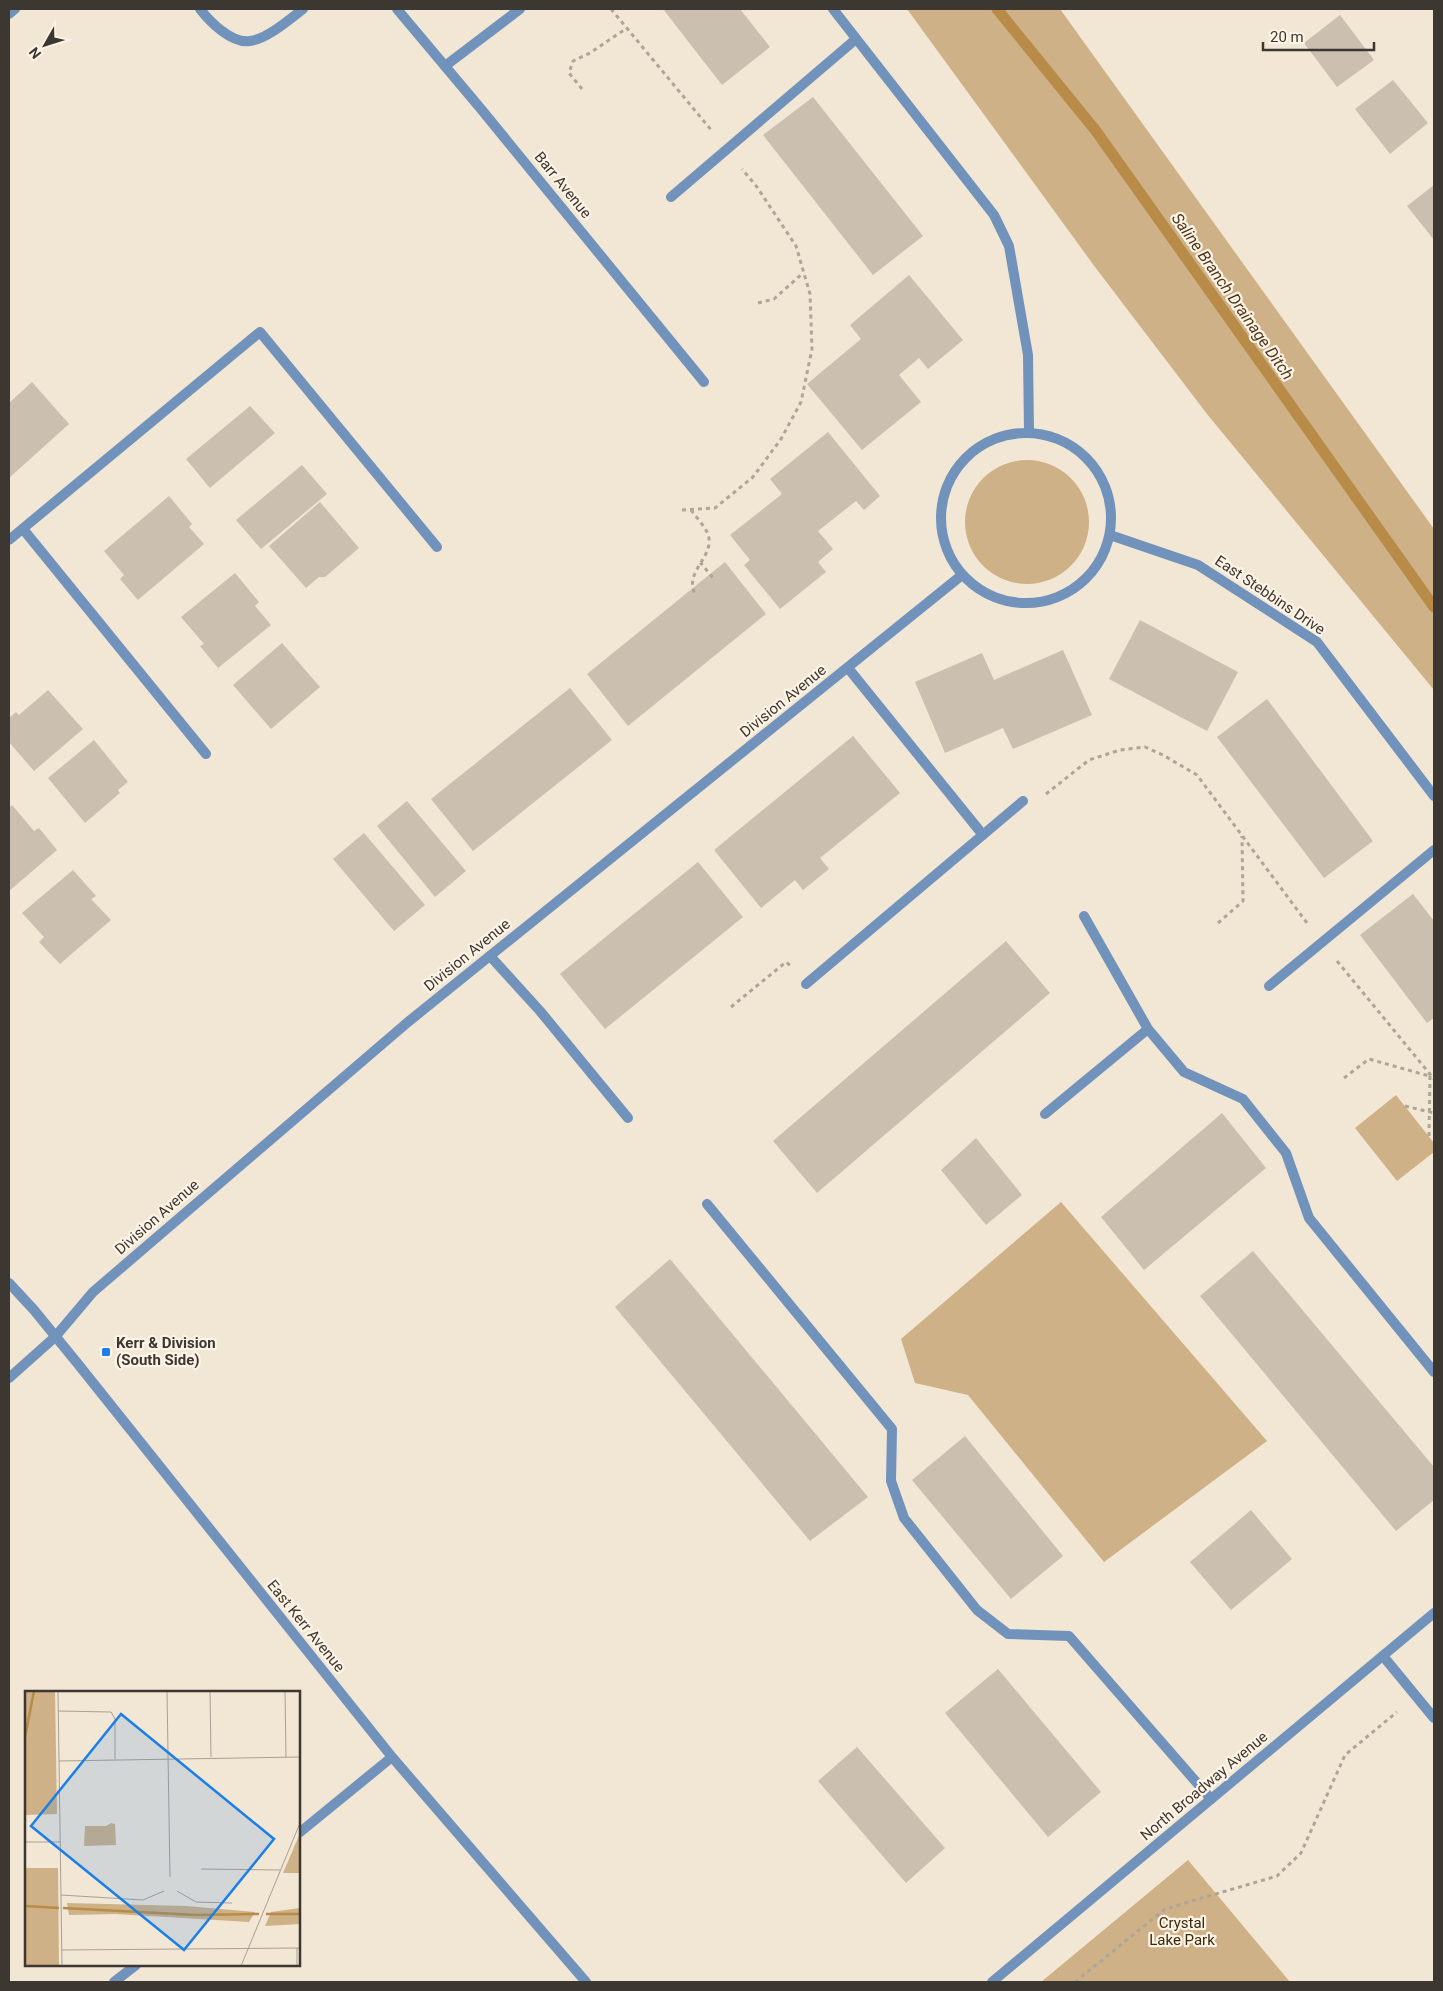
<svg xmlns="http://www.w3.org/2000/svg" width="1443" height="1991" viewBox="0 0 1443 1991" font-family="Roboto,sans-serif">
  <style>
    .green { fill: #ceb186 }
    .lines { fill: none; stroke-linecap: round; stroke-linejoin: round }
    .stream { stroke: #b88c48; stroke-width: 11 }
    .building { fill: #cbbfaf }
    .path { stroke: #aea597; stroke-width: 3; stroke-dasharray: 4 4; stroke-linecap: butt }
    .service { stroke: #7192bb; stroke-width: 10 }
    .minor { stroke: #7192bb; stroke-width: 10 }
    .tertiary { stroke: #7192bb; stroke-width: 10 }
    .poi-dot { fill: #1a7fe7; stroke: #fdf3e6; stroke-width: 2 }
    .labels { text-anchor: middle; stroke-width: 4.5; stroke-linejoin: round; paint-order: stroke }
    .street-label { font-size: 15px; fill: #3c3730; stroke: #fdf3e6 }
    .poi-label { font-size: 15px; font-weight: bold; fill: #3c3730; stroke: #fdf3e6; text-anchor: start }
    .park-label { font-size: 15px; fill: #3b290a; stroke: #fdf3e6 }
    .water-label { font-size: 16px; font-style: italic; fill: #4b3719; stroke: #fdf3e6 }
    .inset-river { fill: none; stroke: #b88c48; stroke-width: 2.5 }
    .inset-road { fill: none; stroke: #a9a093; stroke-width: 1 }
    .view { fill: #1a7fe7; fill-opacity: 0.15; stroke: #1a7fe7; stroke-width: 2.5 }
    .inset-edge { fill: none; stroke: #3c3730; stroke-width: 2.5 }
  </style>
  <rect width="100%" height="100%" fill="#f2e6d5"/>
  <path class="green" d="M907 9H1060L1434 529V690L1207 414 1095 267Z
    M965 522a62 62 0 1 1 124 0a62 62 0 1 1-124 0Z
    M1396 1095 1434 1143V1152L1397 1181 1355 1128Z
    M1061 1202 1267 1441 1104 1562 968 1395 915 1383 901 1339Z
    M1188 1860 1290 1982H1041Z"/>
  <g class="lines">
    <path class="stream" d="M997 9 1096 131 1434 607"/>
  </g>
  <path class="building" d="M663 9H740L770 47 722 85Z
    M1340 15 1374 60 1337 87 1304 43Z
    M1393 80 1428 123 1390 154 1355 109Z
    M813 97 923 236 873 275 763 135Z
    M1434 185V240L1407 206Z
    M909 275 963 340 928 369 919 358 899 375 921 402 862 450 807 384 861 339 850 325Z
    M32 382 69 424 9 478V403Z
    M250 406 275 433 210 488 186 459Z
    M828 432 880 496 864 510 856 501 818 531 833 549 818 562 826 572 780 609 744 565 750 560 730 535 782 494 770 479Z
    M302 465 327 494 261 549 236 520Z
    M169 496 192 524 189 527 204 544 138 600 120 579 124 575 104 551Z
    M320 502 359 548 325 577H319L306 588 269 546Z
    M725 562 766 614 628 726 587 674Z
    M235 573 259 602 255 606 271 625 218 668 200 646 204 644 181 617Z
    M1140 620 1238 672 1207 731 1109 679Z
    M282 643 320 687 271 729 233 685Z
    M1063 650 1092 715 1013 749 1003 728 945 753 915 682 982 653 994 680Z
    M570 688 612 740 473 851 431 799Z
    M48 690 83 729 34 771 9 742V718L16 712 19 715Z
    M1267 699 1373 841 1324 878 1217 737Z
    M853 736 900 793 820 858 829 869 803 890 795 880 761 908 714 850Z
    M94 740 128 782 118 790 120 793 85 823 48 778Z
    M407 801 466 871 435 897 377 826Z
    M12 805 34 831 39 828 57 850 9 891V808Z
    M364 833 425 905 394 931 333 859Z
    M698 862 743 917 605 1029 560 974Z
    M73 870 96 896 91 899 111 920 60 964 39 942 44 937 22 913Z
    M1413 894 1434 921V1018L1427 1023 1360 935Z
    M1006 941 1050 993 817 1193 773 1141Z
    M1222 1113 1266 1168 1144 1270 1101 1217Z
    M976 1138 1022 1195 986 1225 941 1170Z
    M1253 1251 1434 1467V1500L1396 1531 1200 1296Z
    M670 1259 868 1497 810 1541 615 1307Z
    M965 1436 1063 1556 1011 1599 912 1480Z
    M1251 1510 1292 1559 1231 1610 1190 1562Z
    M998 1669 1101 1792 1048 1837 945 1713Z
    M857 1747 945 1848 906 1883 818 1781Z"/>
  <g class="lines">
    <path class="path" d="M611 9 712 131
      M582 89 569 73 573 61 590 53 627 28
      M758 303 774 299 803 273
      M682 510 715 508 753 477 781 439 801 402 812 349 810 294 796 246 757 187 742 169
      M691 510C696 517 703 524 707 532 718 555 683 571 695 594
      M700 562 713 578
      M1046 794 1089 760 1120 750 1145 747 1163 755 1197 775 1307 923
      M1218 923 1243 901 1242 836
      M1337 961 1434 1079
      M731 1007 786 962 791 966
      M1344 1078 1369 1059 1429 1076
      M1405 1106 1434 1113
      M1429 1136 1430 1075
      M1075 1982 1165 1909 1277 1876 1301 1853 1345 1755 1397 1712"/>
    <path class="service" d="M200 9C210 22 232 44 250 41 267 39 290 19 303 9
      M9 14 15 9
      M445 66 520 9
      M671 197 856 39
      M23 529 206 754
      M9 540 260 332 437 547
      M848 668 983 835
      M1084 916 1148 1029 1184 1072 1243 1099 1286 1153 1309 1218 1434 1372
      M490 956 540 1011 628 1118
      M806 984 1023 801
      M1269 986 1434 850
      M1045 1114 1148 1029
      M707 1204 892 1429 891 1481 904 1518 977 1610 1008 1634 1069 1636 1211 1799"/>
    <path class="minor" d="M397 9 481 109 704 382
      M833 9 994 215 1009 246 1028 355 1029 432
      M941 518a85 85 0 1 1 170 0a85 85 0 1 1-170 0Z
      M1110 535 1198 565 1317 642 1434 796
      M9 1283 34 1310 78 1364 392 1757 586 1982
      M9 1378 55 1337 93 1292 408 1022 962 575
      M1383 1656 1434 1718
      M299 1833 392 1757
      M114 1982 136 1965"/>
    <path class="tertiary" d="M992 1982 1434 1613"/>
  </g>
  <rect class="poi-dot" x="101" y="1347" width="10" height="10" rx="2.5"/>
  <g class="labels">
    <g class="street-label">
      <text transform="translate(563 185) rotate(51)" y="5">Barr Avenue</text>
      <text transform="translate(1270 595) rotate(34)" y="5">East Stebbins Drive</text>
      <text transform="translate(783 701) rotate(-39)" y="5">Division Avenue</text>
      <text transform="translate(467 955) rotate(-39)" y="5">Division Avenue</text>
      <text transform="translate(157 1217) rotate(-41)" y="5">Division Avenue</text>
      <text transform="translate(306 1626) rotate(51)" y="5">East Kerr Avenue</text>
      <text transform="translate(1204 1786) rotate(-40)" y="5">North Broadway Avenue</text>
    </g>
    <g class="poi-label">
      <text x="116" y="1348">Kerr &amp; Division<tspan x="116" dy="17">(South Side)</tspan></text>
    </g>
    <g class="park-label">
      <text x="1182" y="1928">Crystal<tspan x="1182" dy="17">Lake Park</tspan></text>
    </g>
    <g class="water-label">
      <text transform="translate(1233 296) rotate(55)" y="6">Saline Branch Drainage Ditch</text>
    </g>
  </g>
  <g transform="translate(25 1691)">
    <rect width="275" height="275" fill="#f2e6d5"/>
    <path d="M0 0H30L32 123 0 124ZM86 132 90 133 91 154 59 155 60 135H81ZM275 142V182H258L273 147ZM0 177H33L34 275H0ZM42 212 161 215 230 221 224 231 90 223 44 224ZM275 217V233L240 235 246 221Z" fill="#ceb186"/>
    <path class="inset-river" d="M0 46 9 0M0 215 34 217M38 217 171 224 234 223M241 223H275"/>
    <path class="inset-road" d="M33 0 37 275M142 0 145 186M185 0 186 66M260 0 261 66M33 20 86 21 90 28V68M34 70 275 66M0 151H36M176 178 255 179M152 200 171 211 207 212M36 204 118 209 139 200M272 257V275M37 259 275 257M216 275 275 132"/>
    <path class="view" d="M96 23 249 148 159 259 6 135Z"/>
    <rect width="275" height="275" class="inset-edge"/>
  </g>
  <rect width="1443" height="1991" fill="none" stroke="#3c3730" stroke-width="20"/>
  <g transform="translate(45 45) rotate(231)" stroke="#fdf3e6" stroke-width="4" paint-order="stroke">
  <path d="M0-4L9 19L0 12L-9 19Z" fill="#3c3730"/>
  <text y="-8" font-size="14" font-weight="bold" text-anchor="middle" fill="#3c3730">N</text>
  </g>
  <path d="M1263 42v8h111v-8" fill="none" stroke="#3c3730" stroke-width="2.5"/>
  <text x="1270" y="42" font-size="15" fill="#3c3730" stroke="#fdf3e6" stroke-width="4" paint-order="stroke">20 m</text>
</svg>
